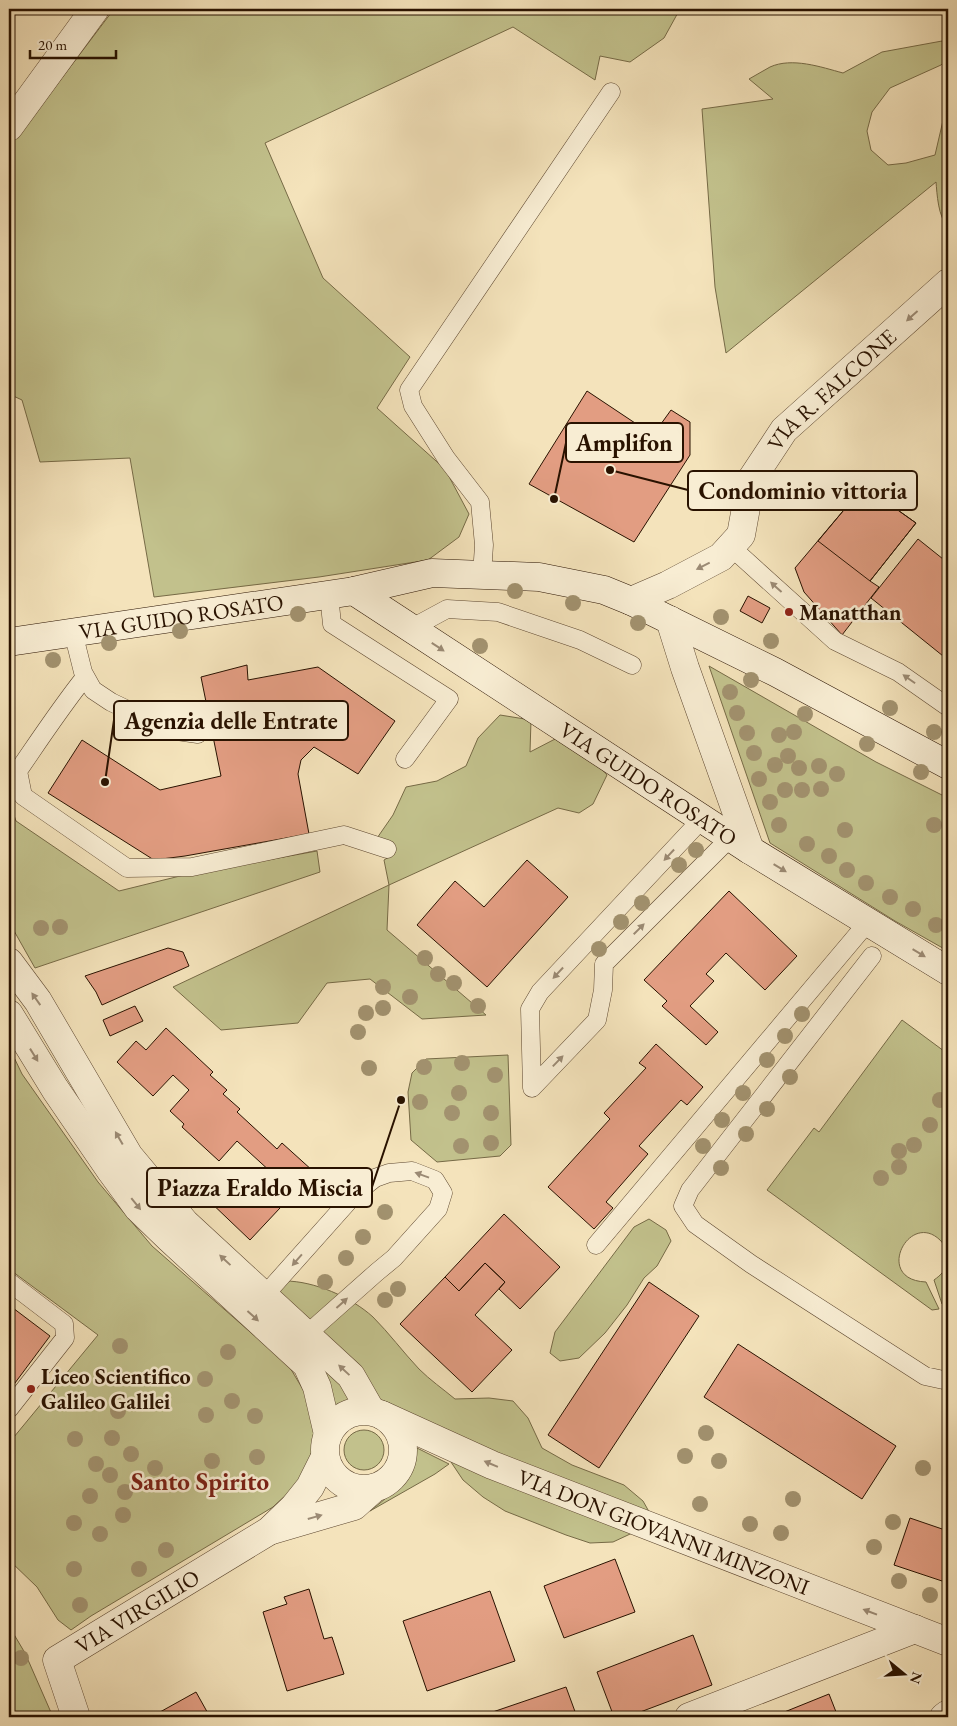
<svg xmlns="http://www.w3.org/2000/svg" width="957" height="1726" viewBox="0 0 957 1726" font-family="'EB Garamond',serif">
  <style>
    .green { fill: #c2c18c; stroke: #766a46 }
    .building { fill: #e29d82; stroke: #291200 }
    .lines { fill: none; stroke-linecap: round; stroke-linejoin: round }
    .lane-casing { stroke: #5c462f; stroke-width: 19 }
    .street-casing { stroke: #5c462f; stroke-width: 29 }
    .secondary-casing { stroke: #291200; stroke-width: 29 }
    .lane { stroke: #f8edd3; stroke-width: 18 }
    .street { stroke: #f8edd3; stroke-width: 28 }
    .secondary { stroke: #f8edd3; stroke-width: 28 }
    .tree { fill: #a2926f }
    .oneway { fill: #9b8a74 }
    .poi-dot { fill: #8f2418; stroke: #f8edd3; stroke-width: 2 }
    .labels { text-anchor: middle; stroke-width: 5; stroke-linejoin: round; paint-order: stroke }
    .street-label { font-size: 22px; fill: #291200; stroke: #f8edd3 }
    .poi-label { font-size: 22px; font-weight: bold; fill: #291200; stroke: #f8edd3; text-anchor: start }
    .quarter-label { font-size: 25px; font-weight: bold; fill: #7a1f14; stroke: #f8edd3 }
    .leader { fill: none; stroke: #291200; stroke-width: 2 }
    .callout-dot { fill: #291200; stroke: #f8edd3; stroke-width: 2 }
    .callout { fill: #f8edd3; stroke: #291200; stroke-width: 2 }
    .callout-label { font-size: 24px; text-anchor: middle; font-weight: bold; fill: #291200 }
  </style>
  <rect width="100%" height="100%" fill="#f4e3bb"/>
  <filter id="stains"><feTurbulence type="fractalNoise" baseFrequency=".004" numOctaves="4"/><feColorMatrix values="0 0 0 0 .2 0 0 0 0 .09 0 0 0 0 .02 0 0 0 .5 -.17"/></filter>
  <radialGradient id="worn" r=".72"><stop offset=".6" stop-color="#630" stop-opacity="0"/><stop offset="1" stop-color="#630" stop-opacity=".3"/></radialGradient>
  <path class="green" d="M114 9H680L664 38 630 62 600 56 595 80 513 27 265 143 323 278 410 357 377 408 445 469 469 514 459 537 428 560 319 577 154 597 130 458 40 462 22 400 9 394V112L27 124Z
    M942 41 948 58 941 65 890 88 872 112 867 131 871 150 888 165 906 163 935 155 948 99V226C938 218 937 193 936 182L726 353 715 287 702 109 773 99 749 79C756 75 763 71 770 67 792 57 821 67 843 73L882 52Z
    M709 666 876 762 948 798V951L895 921 770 843Z
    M500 715 531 720 530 752 557 738 586 751 607 775 593 804 579 813 558 808 389 885 387 930 486 1015 422 1019 370 979 327 983 298 1023 221 1030 173 987 389 885 384 860 389 857 375 841 393 815 406 787 437 781 466 766 478 738Z
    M9 801 16 821 119 891 184 875 317 851 320 872 35 968 9 922Z
    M902 1020 948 1054V1296L942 1304 934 1280C941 1275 946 1270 948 1261 949 1254 945 1245 940 1240 909 1210 873 1280 926 1282L939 1309 932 1310 767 1190 814 1128 819 1132Z
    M9 1047 22 1074 98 1182 152 1246 289 1366 314 1408 315 1450 299 1483 273 1507 91 1616 71 1630 58 1620 37 1587 9 1560V1443L98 1335 9 1269Z
    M508 1055 511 1145 500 1156 437 1162 411 1140 408 1092 412 1073 426 1059Z
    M649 1219 666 1230 671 1241 657 1266 644 1278 627 1305 605 1333 579 1358 560 1361 550 1353 555 1332 634 1227Z
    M285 1281C314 1281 351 1297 373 1317 389 1333 403 1352 419 1369 430 1380 443 1389 455 1399L489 1398 513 1401 528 1418 542 1448 572 1465 624 1485 643 1501 652 1517 643 1528 613 1542 590 1543 566 1535 505 1511 483 1497 463 1480 445 1453 376 1407 267 1291Z
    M310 1353 362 1400 334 1409Z
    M344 1450a20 20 0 1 1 40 0a20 20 0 1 1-40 0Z
    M413 1446 449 1464 435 1474 370 1511C395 1491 412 1480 413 1446Z
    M9 1626 25 1653 53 1717H9Z"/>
  <path class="building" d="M587 391 653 435 671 410 690 422V455L634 542 529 484Z
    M864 486 916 523 870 581 818 541Z
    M864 486 916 523 870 581 879 587 842 635 804 592 795 568Z
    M918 539 948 563V660L871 598Z
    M748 596 770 608 762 623 740 611Z
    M247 665 248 680 318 667 395 721 358 774 314 747 301 760 298 774 309 834 185 856 154 860 48 793 82 740 160 790 221 776 201 677Z
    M527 860 568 897 487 987 417 925 455 881 484 907Z
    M729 891 797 956 765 990 726 953 706 974 714 981 690 1006 718 1032 706 1045 662 1006 667 1001 644 980Z
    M168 948 183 952 189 966 102 1005 96 992 85 976Z
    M135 1006 143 1021 110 1036 103 1020Z
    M166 1028 213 1072 210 1075 227 1090 223 1094 240 1109 237 1112 277 1149 282 1143 313 1171 301 1184 298 1181 291 1189 295 1192 250 1240 206 1198 229 1172 254 1196 272 1173 237 1141 219 1161 182 1127 184 1124 170 1111 189 1090 173 1075 153 1096 117 1062 136 1041 146 1050Z
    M656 1044 703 1087 687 1105 681 1100 639 1146 648 1154 606 1202 613 1208 594 1229 548 1187 610 1119 604 1113 646 1068 639 1063Z
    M504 1214 560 1267 520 1309 499 1289 505 1282 485 1263 459 1291 445 1277Z
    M485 1263 505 1282 475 1315 512 1350 472 1392 400 1324 445 1277 459 1291Z
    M649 1282 699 1316 599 1468 548 1435Z
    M9 1305 50 1336 9 1391Z
    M738 1344 896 1446 862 1499 704 1397Z
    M910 1518 948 1531V1583L894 1565Z
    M615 1559 635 1612 564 1638 544 1586Z
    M309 1589 324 1639 332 1637 344 1674 287 1691 263 1612 287 1604 284 1597Z
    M490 1591 515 1661 427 1691 403 1621Z
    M693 1635 712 1685 627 1717H614L597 1672Z
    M566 1687 577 1717H478Z
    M196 1692 210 1717H151Z
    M829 1694 838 1717H772Z"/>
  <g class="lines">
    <g class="lane-casing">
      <path id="lane" d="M731 547 835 641 898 672 948 707
        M482 575 484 545 480 502 446 458 413 406 409 390 611 92
        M329 595 332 624 449 699 405 759
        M410 629 447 609 498 612 580 640 632 665
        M73 632 83 672 93 690 111 702 170 730 198 734
        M85 677C61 707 40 739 18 771L23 796 127 868 192 867 344 835 387 849
        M702 819 540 992 530 1009 532 1088 597 1020 603 990 604 964 731 837
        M872 956 690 1190 683 1206 695 1224 751 1264 925 1376 948 1381
        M596 1245 868 922
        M9 1282 64 1324 65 1338 9 1409
        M264 1296 355 1194 375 1178 389 1173 412 1171 435 1180 443 1193 438 1209 394 1258 377 1272 306 1335"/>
    </g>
    <g class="street-casing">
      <g id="street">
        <path d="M9 127 95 9"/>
        <path id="s1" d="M631 601 668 585 721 557 741 535 751 480 784 430 948 283"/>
        <path d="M670 620 685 668 750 850"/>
        <path d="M9 962 38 1001 129 1156 185 1223 351 1376 371 1411"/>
        <path d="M9 1014 55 1089 111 1171 138 1208 169 1238 307 1365 317 1387 328 1434"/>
        <circle cx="364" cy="1450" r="39"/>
        <path id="s2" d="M382 1415 492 1465 948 1642"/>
        <path d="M272 1530 354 1506 374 1488"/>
        <path id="s3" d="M76 1717 57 1660 269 1531 294 1507 310 1487 325 1457"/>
        <path d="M689 1717 915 1629"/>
        <path d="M944 1717 948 1714"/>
      </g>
    </g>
    <g class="secondary-casing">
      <g id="secondary">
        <path id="s4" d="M354 591 750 850 948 971"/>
        <path id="s5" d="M9 642 354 591 432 573 539 577 604 590 631 601 775 672 948 765"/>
      </g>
    </g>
    <use href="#lane" class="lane"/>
    <use href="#street" class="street"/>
    <use href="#secondary" class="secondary"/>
  </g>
  <g class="tree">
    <circle cx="515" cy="591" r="8"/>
    <circle cx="573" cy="603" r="8"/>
    <circle cx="298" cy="614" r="8"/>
    <circle cx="721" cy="617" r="8"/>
    <circle cx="638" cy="623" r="8"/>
    <circle cx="180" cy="631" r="8"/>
    <circle cx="771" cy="641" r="8"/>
    <circle cx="109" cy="643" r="8"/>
    <circle cx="480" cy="646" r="8"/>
    <circle cx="53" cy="660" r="8"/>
    <circle cx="751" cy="680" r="8"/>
    <circle cx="730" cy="692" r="8"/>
    <circle cx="890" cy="708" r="8"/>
    <circle cx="737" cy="713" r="8"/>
    <circle cx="805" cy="714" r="8"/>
    <circle cx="794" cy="732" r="8"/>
    <circle cx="934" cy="732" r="8"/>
    <circle cx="747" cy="733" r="8"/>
    <circle cx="779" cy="735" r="8"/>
    <circle cx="867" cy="744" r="8"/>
    <circle cx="754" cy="753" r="8"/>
    <circle cx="788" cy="756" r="8"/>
    <circle cx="775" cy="765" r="8"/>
    <circle cx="819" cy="766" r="8"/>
    <circle cx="799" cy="768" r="8"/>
    <circle cx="921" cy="772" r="8"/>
    <circle cx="837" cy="774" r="8"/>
    <circle cx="759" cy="779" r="8"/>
    <circle cx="821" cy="789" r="8"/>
    <circle cx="785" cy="790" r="8"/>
    <circle cx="802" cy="790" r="8"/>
    <circle cx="770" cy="802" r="8"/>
    <circle cx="779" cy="825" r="8"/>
    <circle cx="934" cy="825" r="8"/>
    <circle cx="845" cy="830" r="8"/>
    <circle cx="807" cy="844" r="8"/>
    <circle cx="696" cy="850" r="8"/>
    <circle cx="829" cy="856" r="8"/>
    <circle cx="679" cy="865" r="8"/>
    <circle cx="847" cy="870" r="8"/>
    <circle cx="866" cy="883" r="8"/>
    <circle cx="890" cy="897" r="8"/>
    <circle cx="642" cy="903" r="8"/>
    <circle cx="913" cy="909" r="8"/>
    <circle cx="621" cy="922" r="8"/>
    <circle cx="936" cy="925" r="8"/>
    <circle cx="60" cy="927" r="8"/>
    <circle cx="41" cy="928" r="8"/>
    <circle cx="599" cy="949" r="8"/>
    <circle cx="425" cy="958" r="8"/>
    <circle cx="438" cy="974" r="8"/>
    <circle cx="454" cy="983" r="8"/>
    <circle cx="383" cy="987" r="8"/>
    <circle cx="410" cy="997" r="8"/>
    <circle cx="478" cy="1006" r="8"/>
    <circle cx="383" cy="1008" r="8"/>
    <circle cx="366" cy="1013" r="8"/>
    <circle cx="802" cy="1014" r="8"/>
    <circle cx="358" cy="1032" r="8"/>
    <circle cx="785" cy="1036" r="8"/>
    <circle cx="767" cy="1060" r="8"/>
    <circle cx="462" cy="1063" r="8"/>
    <circle cx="424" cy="1067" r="8"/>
    <circle cx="369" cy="1068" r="8"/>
    <circle cx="495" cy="1075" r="8"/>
    <circle cx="790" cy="1077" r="8"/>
    <circle cx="459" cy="1093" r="8"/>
    <circle cx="743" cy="1093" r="8"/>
    <circle cx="940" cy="1100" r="8"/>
    <circle cx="420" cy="1102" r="8"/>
    <circle cx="767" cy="1109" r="8"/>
    <circle cx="452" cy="1113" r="8"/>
    <circle cx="491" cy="1113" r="8"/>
    <circle cx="722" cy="1120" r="8"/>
    <circle cx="930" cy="1125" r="8"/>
    <circle cx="746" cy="1134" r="8"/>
    <circle cx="491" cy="1143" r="8"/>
    <circle cx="914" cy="1145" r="8"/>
    <circle cx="461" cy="1146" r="8"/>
    <circle cx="703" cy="1146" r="8"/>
    <circle cx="899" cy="1151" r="8"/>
    <circle cx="899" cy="1167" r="8"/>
    <circle cx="721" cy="1168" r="8"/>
    <circle cx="881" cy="1178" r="8"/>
    <circle cx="385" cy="1212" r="8"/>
    <circle cx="363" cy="1237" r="8"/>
    <circle cx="346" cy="1258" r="8"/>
    <circle cx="325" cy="1282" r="8"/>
    <circle cx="398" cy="1289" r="8"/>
    <circle cx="385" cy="1300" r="8"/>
    <circle cx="120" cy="1346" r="8"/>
    <circle cx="228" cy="1352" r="8"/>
    <circle cx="205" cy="1379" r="8"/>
    <circle cx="232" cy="1401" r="8"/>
    <circle cx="118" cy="1411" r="8"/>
    <circle cx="206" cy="1415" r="8"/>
    <circle cx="255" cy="1416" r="8"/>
    <circle cx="706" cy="1433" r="8"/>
    <circle cx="112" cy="1438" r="8"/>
    <circle cx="75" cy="1439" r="8"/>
    <circle cx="131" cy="1454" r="8"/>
    <circle cx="685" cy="1456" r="8"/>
    <circle cx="257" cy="1457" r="8"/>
    <circle cx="212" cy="1461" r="8"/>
    <circle cx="719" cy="1461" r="8"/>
    <circle cx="96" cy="1464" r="8"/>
    <circle cx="155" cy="1468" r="8"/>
    <circle cx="923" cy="1468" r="8"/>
    <circle cx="110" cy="1475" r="8"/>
    <circle cx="125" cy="1492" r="8"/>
    <circle cx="90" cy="1496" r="8"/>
    <circle cx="793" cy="1499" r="8"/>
    <circle cx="700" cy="1504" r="8"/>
    <circle cx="123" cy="1515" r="8"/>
    <circle cx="893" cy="1522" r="8"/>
    <circle cx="74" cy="1523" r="8"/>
    <circle cx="750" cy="1524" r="8"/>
    <circle cx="781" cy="1533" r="8"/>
    <circle cx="100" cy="1534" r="8"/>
    <circle cx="874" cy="1547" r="8"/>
    <circle cx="166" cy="1550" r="8"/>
    <circle cx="74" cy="1569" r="8"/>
    <circle cx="139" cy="1569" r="8"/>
    <circle cx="899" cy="1581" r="8"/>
    <circle cx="930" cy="1595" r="8"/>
    <circle cx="80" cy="1605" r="8"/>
    <circle cx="21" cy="1658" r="8"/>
  </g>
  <defs><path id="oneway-solid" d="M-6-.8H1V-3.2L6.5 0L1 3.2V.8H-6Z" transform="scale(1.25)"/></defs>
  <g class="oneway">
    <use href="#oneway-solid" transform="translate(912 316) rotate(138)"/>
    <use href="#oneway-solid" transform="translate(703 566) rotate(153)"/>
    <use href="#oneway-solid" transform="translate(776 587) rotate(-138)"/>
    <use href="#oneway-solid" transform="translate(438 647) rotate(33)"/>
    <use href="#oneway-solid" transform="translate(909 679) rotate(-145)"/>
    <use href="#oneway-solid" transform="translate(669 855) rotate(133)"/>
    <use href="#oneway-solid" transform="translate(780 868) rotate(31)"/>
    <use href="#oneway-solid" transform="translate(639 929) rotate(-45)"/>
    <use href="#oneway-solid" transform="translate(919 953) rotate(31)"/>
    <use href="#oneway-solid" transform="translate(558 973) rotate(133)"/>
    <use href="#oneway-solid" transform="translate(36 999) rotate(-125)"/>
    <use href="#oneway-solid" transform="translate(34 1055) rotate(58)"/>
    <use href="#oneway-solid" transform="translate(558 1061) rotate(-46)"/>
    <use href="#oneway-solid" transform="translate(119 1138) rotate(-120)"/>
    <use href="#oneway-solid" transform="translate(422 1175) rotate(-160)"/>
    <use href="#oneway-solid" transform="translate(136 1204) rotate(51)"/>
    <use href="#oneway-solid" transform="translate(225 1260) rotate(-137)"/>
    <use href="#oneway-solid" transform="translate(297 1260) rotate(131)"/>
    <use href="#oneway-solid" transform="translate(342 1303) rotate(-42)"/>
    <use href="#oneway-solid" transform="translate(253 1316) rotate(42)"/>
    <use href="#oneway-solid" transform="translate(344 1370) rotate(-137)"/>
    <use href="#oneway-solid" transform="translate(491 1464) rotate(-157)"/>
    <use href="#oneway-solid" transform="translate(315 1517) rotate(-16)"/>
    <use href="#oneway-solid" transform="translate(870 1612) rotate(-159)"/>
  </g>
  <g class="poi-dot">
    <circle cx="789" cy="612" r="5"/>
    <circle cx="31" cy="1389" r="5"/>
  </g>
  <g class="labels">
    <g class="street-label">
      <text dy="8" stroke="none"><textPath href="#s1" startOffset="308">VIA R. FALCONE</textPath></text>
      <text dy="8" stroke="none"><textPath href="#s5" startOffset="174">VIA GUIDO ROSATO</textPath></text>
      <text dy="8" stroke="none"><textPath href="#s4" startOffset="352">VIA GUIDO ROSATO</textPath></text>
      <text dy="8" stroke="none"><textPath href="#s2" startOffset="305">VIA DON GIOVANNI MINZONI</textPath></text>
      <text dy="8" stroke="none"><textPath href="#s3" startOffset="154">VIA VIRGILIO</textPath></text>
    </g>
    <g class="poi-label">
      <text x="799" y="620">Manatthan</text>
      <text x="41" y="1384">Liceo Scientifico<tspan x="41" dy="25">Galileo Galilei</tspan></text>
    </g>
    <g class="quarter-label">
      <text x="200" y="1490">Santo Spirito</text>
    </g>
  </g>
  <path class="leader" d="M554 499L566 443M610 470L688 490M105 782L114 720M401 1100L372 1187"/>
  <g class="callout-dot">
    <circle cx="554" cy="499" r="5"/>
    <circle cx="610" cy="470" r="5"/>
    <circle cx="105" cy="782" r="5"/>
    <circle cx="401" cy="1100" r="5"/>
  </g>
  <g class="callout">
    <rect x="566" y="423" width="117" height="39" rx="5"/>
    <rect x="688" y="471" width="229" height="39" rx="5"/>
    <rect x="114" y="701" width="234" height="39" rx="5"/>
    <rect x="147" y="1168" width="225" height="39" rx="5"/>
  </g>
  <g class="callout-label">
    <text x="624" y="451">Amplifon</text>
    <text x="803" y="499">Condominio vittoria</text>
    <text x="231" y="729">Agenzia delle Entrate</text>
    <text x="260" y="1196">Piazza Eraldo Miscia</text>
  </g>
  <rect width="957" height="1726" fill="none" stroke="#f4e3bb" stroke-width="30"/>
  <rect x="10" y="10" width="937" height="1706" fill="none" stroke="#291200" stroke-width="2.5"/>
  <rect x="15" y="15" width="927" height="1696" fill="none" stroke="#291200"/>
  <g transform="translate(904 1674) rotate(108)" stroke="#f8edd3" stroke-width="4" paint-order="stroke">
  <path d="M0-4L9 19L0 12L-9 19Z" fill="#291200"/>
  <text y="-8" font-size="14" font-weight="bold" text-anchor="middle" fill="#291200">N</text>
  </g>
  <path d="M30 50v8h86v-8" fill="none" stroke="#291200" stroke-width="2.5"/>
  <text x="38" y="50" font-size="15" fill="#291200" stroke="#f8edd3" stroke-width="4" paint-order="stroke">20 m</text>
  <rect width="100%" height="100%" filter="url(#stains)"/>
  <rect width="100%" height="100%" fill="url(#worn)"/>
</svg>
